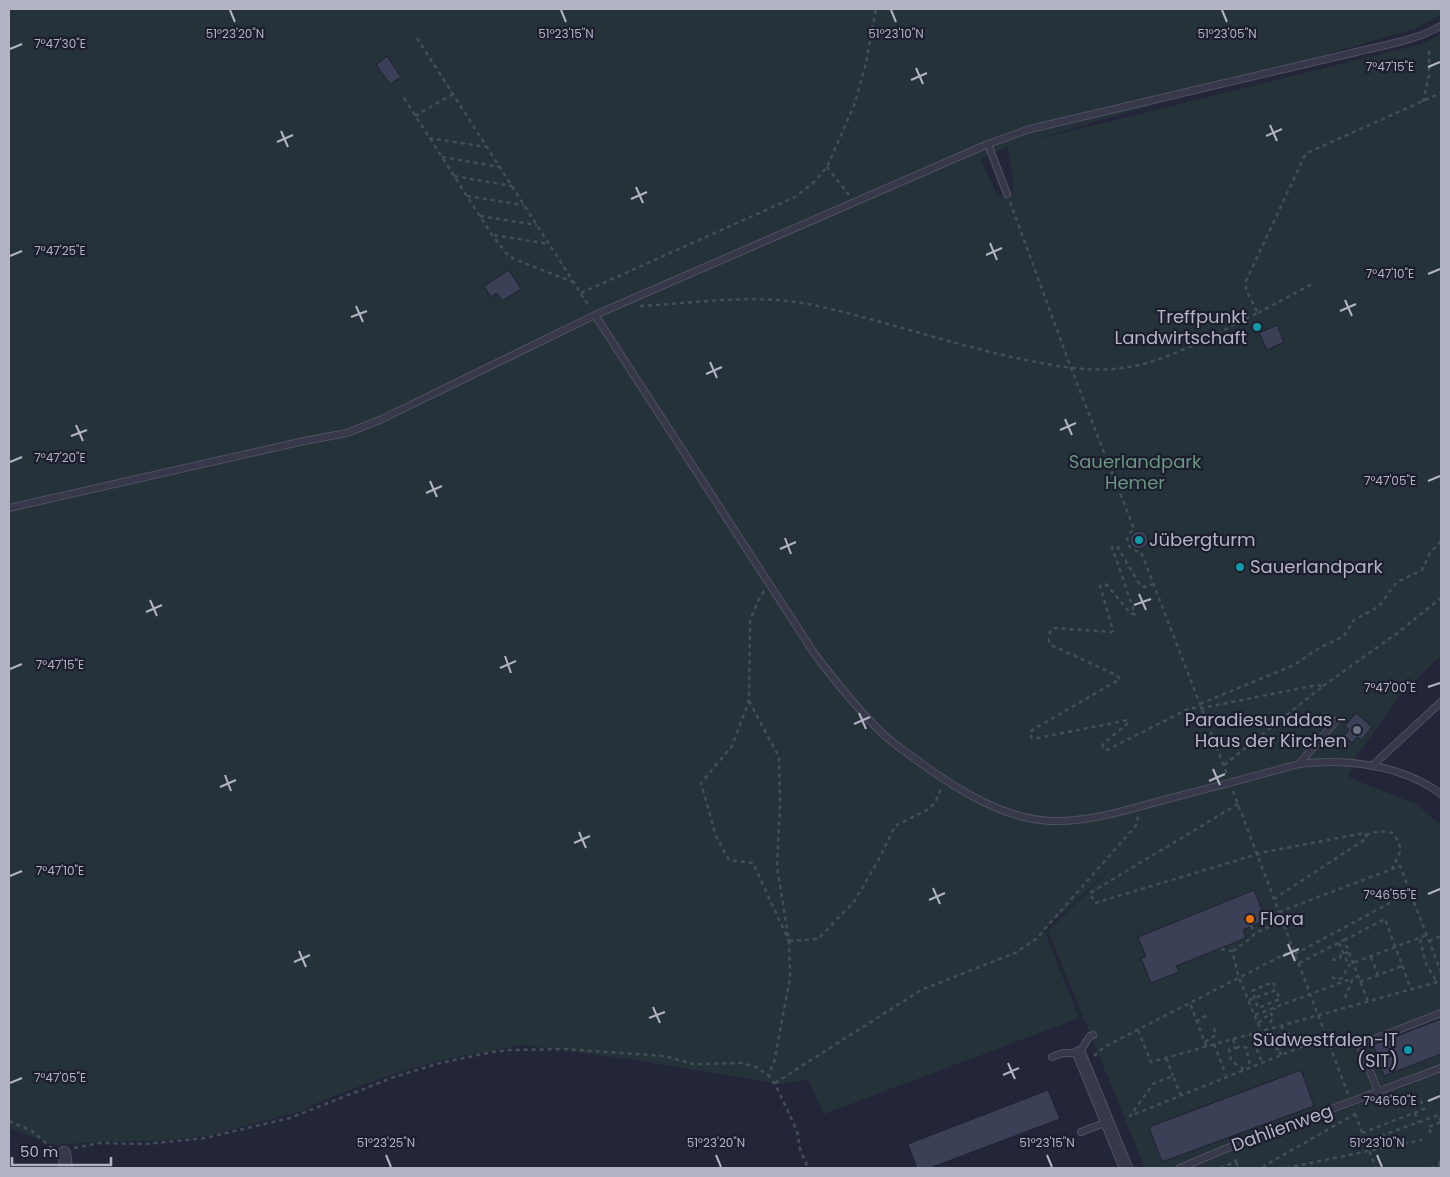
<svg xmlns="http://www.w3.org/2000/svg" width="1450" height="1177" viewBox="0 0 1450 1177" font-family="Poppins,sans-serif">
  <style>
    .green { fill: #25323a; fill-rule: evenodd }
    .building { fill: #3c4057; stroke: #1e2030 }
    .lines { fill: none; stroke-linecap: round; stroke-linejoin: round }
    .lane-casing { stroke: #4f5161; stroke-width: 8 }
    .street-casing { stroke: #4f5161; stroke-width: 14 }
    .path { stroke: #434f58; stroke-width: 2.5; stroke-dasharray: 4 4; stroke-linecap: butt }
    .lane { stroke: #37394a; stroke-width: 6 }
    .street { stroke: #37394a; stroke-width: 12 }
    .ticks { fill: none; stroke: #b2b4c6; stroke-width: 2 }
    .culture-dot { fill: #0f9aa8; stroke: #1c1e2e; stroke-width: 2 }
    .worship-dot { fill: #6b7280; stroke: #1c1e2e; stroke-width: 2 }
    .food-dot { fill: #e8710a; stroke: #1c1e2e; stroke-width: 2 }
    .labels { text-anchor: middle; stroke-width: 4.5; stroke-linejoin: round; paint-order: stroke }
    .poi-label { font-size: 18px; fill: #b2b4c6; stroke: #1c1e2e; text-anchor: end }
    .park-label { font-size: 18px; fill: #6a9580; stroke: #1c1e2e }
    .street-label { font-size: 18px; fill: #b2b4c6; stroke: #1c1e2e }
    .ticks-label { font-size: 12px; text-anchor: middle; fill: #b2b4c6; stroke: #1c1e2e; stroke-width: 4.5; stroke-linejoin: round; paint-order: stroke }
  </style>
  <rect width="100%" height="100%" fill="#232639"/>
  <path class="green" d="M9 9H1441V15L1414 29 1026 142 1422 44 1441 34V655L1401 694 1356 757 1348 777 1416 804 1441 825V1168H1145L1048 931 1124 856 1044 930 1079 1018 824 1114 808 1080 781 1084 628 1059 522 1045 438 1061 387 1076 326 1099 299 1112 211 1135 157 1141H108L55 1145 9 1128ZM1008 147 1014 191 998 197 980 159Z"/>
  <path class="building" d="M387 56 401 77 390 84 376 65Z
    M509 270 521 289 502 301 497 293 491 297 484 286Z
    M1277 325 1284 342 1267 350 1259 333Z
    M1130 540a9 9 0 1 1 18 0a9 9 0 1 1-18 0Z
    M1356 713 1372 727 1361 740 1357 737 1352 743 1344 736 1349 730 1345 726Z
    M1254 890 1266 920 1243 930 1246 938 1176 966 1179 972 1151 983 1141 958 1146 957 1138 937Z
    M1441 1019V1054L1384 1076 1373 1045Z
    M1301 1070 1314 1106 1162 1162 1149 1127Z
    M1048 1090 1060 1119 930 1168H917L908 1144Z"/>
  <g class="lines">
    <g class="lane-casing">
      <path id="lane" d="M988 144 1007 194
        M595 315 814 653C835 681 857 709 883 734 895 745 909 754 922 764 960 791 1004 819 1052 821 1089 822 1132 809 1167 799 1211 788 1255 776 1299 764 1346 758 1402 765 1441 794
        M9 508 304 441 347 433 382 419 595 315 988 144 1030 129 1403 41 1422 35 1441 26
        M1299 764 1336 721
        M1372 766 1441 702
        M1052 1057 1063 1053H1079L1090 1036 1093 1035
        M1378 1091 1361 1049 1364 1043 1441 1013
        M1081 1132 1107 1122
        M1180 1168 1230 1147 1441 1068"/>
    </g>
    <g class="street-casing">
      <path id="street" d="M1079 1053 1126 1168
        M64 1153 66 1168"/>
    </g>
    <path class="path" d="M417 38 590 308
      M404 98 492 235 506 253 514 259 573 282
      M1423 102 1429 75V47
      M415 116 453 94
      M429 138 487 147
      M442 157 500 167
      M827 167 849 195
      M454 176 512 186
      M467 196 524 205
      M1010 202 1071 368 1134 529C1122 539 1127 550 1141 552L1227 774
      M480 216 537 225
      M494 235 549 244
      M581 293 795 197 814 182 827 167 855 103 866 63 876 9
      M640 306C698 303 756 293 813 305 878 319 942 341 1007 356 1044 364 1084 373 1122 368 1164 364 1220 331 1258 313L1246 290V281L1305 155 1309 152 1441 93
      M1258 313 1314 283
      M1154 584 1144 587 1140 585 1117 546 1112 547 1135 614H1131L1107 585 1104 584 1100 586 1101 589 1113 631 1111 632 1053 628C1049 632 1047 641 1051 645L1116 675 1120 679 1034 729 1030 732V735L1032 738H1038L1128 720 1127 724 1103 744V748L1107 750 1190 708H1202L1317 685 1323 686 1223 766
      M764 591 759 599 750 620 749 701 732 746 701 783 716 836 729 860 753 863 789 941
      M1323 686 1396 634 1441 598
      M749 701 779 757 780 805 777 867 789 941 790 978 774 1063 768 1075
      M1200 704 1294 665 1319 648 1344 636 1354 620 1378 607 1397 582 1422 570 1430 553 1441 541
      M1233 791 1348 1094
      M1238 804 1090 893 1095 903 1265 852 1365 833 1367 838 1274 899
      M1366 835 1380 831 1393 833C1404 848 1401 853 1392 868
      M1279 912 1400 866 1441 972
      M1251 926 1255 933
      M1420 939 1426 964 1437 982
      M1344 940 1385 919 1411 989
      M789 941 818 939 854 902 879 859 895 826 927 810 935 803 942 787
      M1429 941 1441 936
      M1339 943 1347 961 1350 964
      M1221 949 1232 951 1239 978 1261 1031
      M1233 951 1251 938 1255 933 1282 921
      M1295 954 1410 892
      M1371 957 1378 975
      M1333 958 1334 960 1340 958 1341 955 1348 952
      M1299 963 1344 940 1368 1001
      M1332 977 1337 980 1342 978 1350 964 1427 935
      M1360 982 1402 966
      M1345 998 1353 978 1358 976
      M1249 1000C1258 997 1267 993 1276 990L1280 999 1258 1008 1252 991 1273 982 1276 990
      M1255 1015 1353 978
      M1258 1023 1264 1018 1271 1014
      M1270 1023 1273 1018 1271 1014 1275 1008
      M1282 1025 1283 1037 1290 1033 1294 1034V1040L1292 1046 1293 1050
      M1138 1030 1151 1062 1441 981
      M1251 1034 1262 1063
      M1233 1039 1236 1048 1229 1049 1231 1061 1242 1068 1243 1070
      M1205 1042 1216 1035 1213 1026
      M1214 1044 1226 1075
      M1206 1046 1190 1003 1197 1021 1209 1014
      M1236 1048 1241 1046 1247 1048 1248 1059 1251 1067
      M1279 1050 1273 1047 1271 1041 1283 1037 1284 1041 1292 1046
      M1281 1055 1279 1050 1284 1041
      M1094 1056 1104 1047 1293 950
      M1166 1058 1173 1076
      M775 1083 921 990 1015 953 1036 939 1133 829 1136 825 1138 817
      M1181 1096 1173 1076 1153 1084 1130 1116 1326 1037
      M1395 1102 1398 1110
      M1415 1113 1418 1122
      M1355 1114 1376 1168
      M9 1121 32 1131 53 1149
      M1362 1133 1424 1109 1421 1101
      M1431 1133 1428 1127 1441 1122
      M1366 1141 1439 1115 1441 1122
      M74 1148 100 1143 146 1144 205 1138 290 1118 394 1077 440 1063 492 1052 511 1050 564 1049 664 1056 693 1064 743 1063 758 1068 770 1077 777 1088 797 1131 800 1149 808 1168
      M1236 1162 1239 1168
      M1439 1165 1441 1159
      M1220 1168 1236 1162 1234 1156
      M1265 1168 1264 1166 1355 1114 1354 1109
      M1286 1168 1422 1140
      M1431 1168 1439 1165 1440 1168"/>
    <use href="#lane" class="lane"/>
    <use href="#street" class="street"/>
  </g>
  <path class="ticks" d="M230 10 235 22M561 10 566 22M891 10 896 22M1222 10 1227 22M10 49 22 44M1428 67 1440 62M916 68 923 84M911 80 927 73M1270 125 1277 141M281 131 288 147M1266 136 1282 129M277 142 293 135M636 187 643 203M631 199 647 192M990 243 997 260M986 255 1002 248M10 256 22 251M1428 274 1440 269M1345 300 1352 316M356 306 363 322M1340 311 1356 304M351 317 367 311M710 362 717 378M706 374 722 367M1065 419 1072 435M76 425 83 441M1060 430 1076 423M71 436 87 430M10 462 22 457M430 481 437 497M1428 481 1440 476M426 493 442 486M785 538 791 554M780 549 796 542M1139 594 1146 610M150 600 157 616M1134 605 1151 599M146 612 162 605M505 656 511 673M500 668 516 661M10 669 22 664M1428 687 1440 683M859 713 866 729M854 724 870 717M1213 769 1220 785M225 775 231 791M1209 781 1225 774M220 787 236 780M579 832 586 848M574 843 590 836M10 876 22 871M933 888 940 904M1428 894 1440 889M929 900 945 893M1288 944 1295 961M299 951 306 967M1283 956 1299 949M294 962 310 955M653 1007 660 1023M649 1018 665 1012M1008 1063 1015 1079M1003 1075 1019 1068M10 1083 22 1078M1428 1101 1440 1096M386 1155 391 1167M716 1155 721 1167M1047 1155 1052 1167M1377 1155 1382 1167"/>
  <g class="culture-dot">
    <circle cx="1257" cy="327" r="5"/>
    <circle cx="1139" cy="540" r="5"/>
    <circle cx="1240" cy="567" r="5"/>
    <circle cx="1408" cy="1050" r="5"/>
  </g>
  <circle class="worship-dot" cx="1357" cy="730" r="5"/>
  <circle class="food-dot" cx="1250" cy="919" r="5"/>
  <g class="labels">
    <g class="poi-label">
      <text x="1247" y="323">Treffpunkt<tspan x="1247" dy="21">Landwirtschaft</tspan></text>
      <text x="1149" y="546" text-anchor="start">Jübergturm</text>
      <text x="1250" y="573" text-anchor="start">Sauerlandpark</text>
      <text x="1347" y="726">Paradiesunddas -<tspan x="1347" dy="21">Haus der Kirchen</tspan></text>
      <text x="1260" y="925" text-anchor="start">Flora</text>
      <text x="1398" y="1046">Südwestfalen-IT<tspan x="1398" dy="21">(SIT)</tspan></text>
    </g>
    <g class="park-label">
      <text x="1135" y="468">Sauerlandpark<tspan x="1135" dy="21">Hemer</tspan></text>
    </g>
    <g class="street-label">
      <text transform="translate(1282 1128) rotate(-20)" y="6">Dahlienweg</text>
    </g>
  </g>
  <g class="ticks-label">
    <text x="235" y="38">51°23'20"N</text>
    <text x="566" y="38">51°23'15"N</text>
    <text x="896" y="38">51°23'10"N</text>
    <text x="1227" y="38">51°23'05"N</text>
    <text x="60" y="48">7°47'30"E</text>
    <text x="1390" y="71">7°47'15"E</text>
    <text x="60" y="255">7°47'25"E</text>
    <text x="1390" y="278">7°47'10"E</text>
    <text x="60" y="462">7°47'20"E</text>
    <text x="1390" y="485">7°47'05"E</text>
    <text x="60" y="669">7°47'15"E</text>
    <text x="1390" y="692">7°47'00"E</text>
    <text x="60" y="875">7°47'10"E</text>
    <text x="1390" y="899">7°46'55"E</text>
    <text x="60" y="1082">7°47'05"E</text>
    <text x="1390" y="1105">7°46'50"E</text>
    <text x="386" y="1147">51°23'25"N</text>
    <text x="716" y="1147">51°23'20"N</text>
    <text x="1047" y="1147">51°23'15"N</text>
    <text x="1377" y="1147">51°23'10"N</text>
  </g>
  <rect width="1450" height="1177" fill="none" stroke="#b2b4c6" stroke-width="20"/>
  <path d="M12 1157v8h99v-8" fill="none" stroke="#b2b4c6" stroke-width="2.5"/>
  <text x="20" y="1157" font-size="15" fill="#b2b4c6" stroke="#1c1e2e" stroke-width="4" paint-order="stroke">50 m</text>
</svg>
